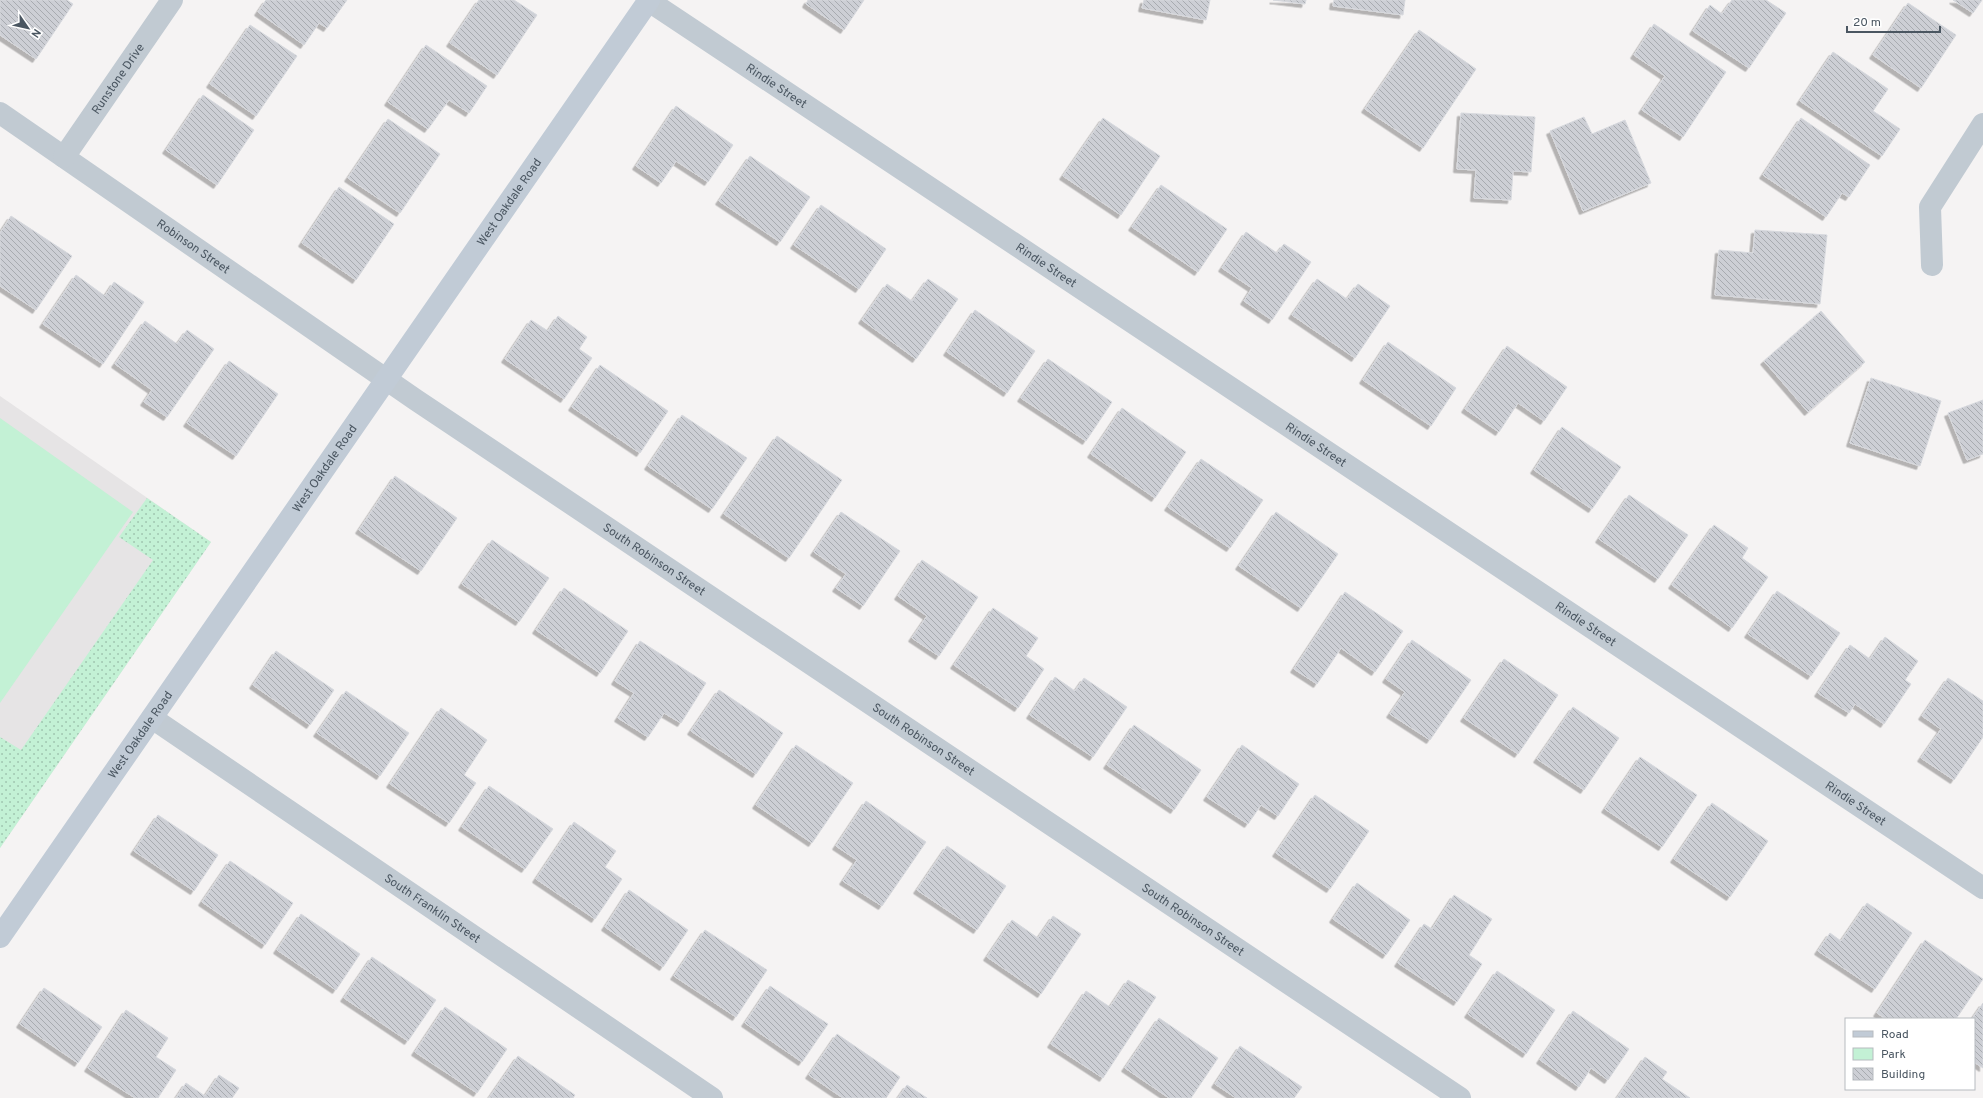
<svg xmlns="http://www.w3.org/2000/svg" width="1983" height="1098" viewBox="0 0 1983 1098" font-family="Overpass,sans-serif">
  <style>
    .education { fill: #e6e4e5 }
    .grass { fill: url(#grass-dots) }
    .green { fill: #c3f1d5 }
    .building { fill: url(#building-back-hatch); stroke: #d7d9de; filter: url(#shadow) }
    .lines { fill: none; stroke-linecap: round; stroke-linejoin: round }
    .street { stroke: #c1cad2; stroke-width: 22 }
    .secondary { stroke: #c1cbd6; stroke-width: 22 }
    .labels { text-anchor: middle; stroke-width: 3.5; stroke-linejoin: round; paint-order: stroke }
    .street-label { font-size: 12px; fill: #4a5661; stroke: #fff }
  </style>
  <defs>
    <pattern id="grass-dots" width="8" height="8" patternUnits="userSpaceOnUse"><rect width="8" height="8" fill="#c3f1d5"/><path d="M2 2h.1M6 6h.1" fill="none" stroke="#a0c6b0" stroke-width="1.8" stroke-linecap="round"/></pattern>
    <pattern id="building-back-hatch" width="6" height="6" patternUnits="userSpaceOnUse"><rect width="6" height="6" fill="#cdcfd5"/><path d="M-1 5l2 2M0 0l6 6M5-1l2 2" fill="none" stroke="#a8abb0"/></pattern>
    <filter id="shadow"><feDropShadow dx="-3.5" dy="3.5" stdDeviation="0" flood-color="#0004"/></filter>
  </defs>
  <rect width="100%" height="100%" fill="#f5f3f3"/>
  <path class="education" d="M0 396 211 542 0 848Z"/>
  <path class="grass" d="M147 498 211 542 0 848V737L21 750 153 560 119 537Z"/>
  <path class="green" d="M0 418 133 512 0 703Z"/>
  <path class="building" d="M0 0H67L73 4 36 59 0 35Z
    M266 0H347L327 28 319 23 304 45 258 12Z
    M479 0H514L537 15 497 75 450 43Z
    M808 0H864L844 30 806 4Z
    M1144 0H1210L1206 20 1142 8Z
    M1273 0H1306L1305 4Z
    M1334 0H1405L1403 15 1333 6Z
    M1732 0H1766L1786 13 1749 68 1693 31 1710 5 1722 14Z
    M1953 0H1982L1973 13Z
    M1908 3 1956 35 1921 88 1873 55Z
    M1654 24 1726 72 1683 137 1642 110 1665 76 1634 55Z
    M250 25 297 56 256 116 210 84Z
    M1419 30 1476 69 1423 148 1365 109Z
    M426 45 487 86 469 113 449 100 428 129 388 102Z
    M1833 52 1888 89 1873 111 1900 129 1882 156 1800 101Z
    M203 95 254 130 217 185 166 150Z
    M676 106 733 145 708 182 676 161 661 183 636 166Z
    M1461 113 1535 117 1531 172 1513 171 1511 200 1474 198 1476 170 1457 169Z
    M1584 117 1592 134 1625 120 1651 183 1583 211 1550 131Z
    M1103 118 1160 156 1121 215 1063 176Z
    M1801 118 1870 165 1849 197 1842 193 1826 217 1763 175Z
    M388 119 440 154 400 213 348 178Z
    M750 156 810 197 780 242 719 201Z
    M1161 185 1227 229 1198 272 1132 227Z
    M339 187 394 224 356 280 302 243Z
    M821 205 886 249 859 289 794 245Z
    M11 216 72 256 36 310 0 286V233Z
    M1755 230 1827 235 1820 304 1715 295 1719 250 1753 253Z
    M1246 232 1277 253 1284 244 1311 262 1272 320 1244 301 1252 288 1222 268Z
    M76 275 105 296 114 282 144 302 103 364 43 324Z
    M928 279 958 299 916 359 862 320 887 284 912 301Z
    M1317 279 1347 299 1358 284 1390 306 1355 358 1292 315Z
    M975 310 1035 351 1007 393 947 352Z
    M1821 311 1865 362 1808 412 1764 361Z
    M558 316 587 337 579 349 592 358 564 399 505 359 531 320 548 331Z
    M145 321 177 344 187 330 214 349 167 417 144 402 152 390 115 364Z
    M1388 342 1456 388 1431 426 1363 380Z
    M1507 346 1567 387 1544 421 1518 403 1499 432 1465 409Z
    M1048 359 1112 402 1086 441 1021 398Z
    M229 361 278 394 236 456 187 423Z
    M600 365 668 411 640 453 572 407Z
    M1871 378 1941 401 1920 466 1850 443Z
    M1983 400V454L1967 460 1948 413Z
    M1122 408 1186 452 1155 498 1091 454Z
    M682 415 747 458 712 509 648 466Z
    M1562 427 1621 467 1592 509 1534 470Z
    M777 436 842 480 789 558 724 514Z
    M1201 459 1263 500 1230 548 1168 507Z
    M395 476 457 518 421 571 359 530Z
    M1629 495 1688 535 1658 579 1599 539Z
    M841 512 900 551 863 606 836 588 846 574 814 552Z
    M1276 512 1338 554 1301 608 1239 566Z
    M1714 525 1748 548 1742 558 1768 577 1732 628 1672 585Z
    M492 540 549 578 519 622 462 584Z
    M922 560 978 597 939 656 912 638 927 616 898 596Z
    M564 588 628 631 600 673 536 630Z
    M1777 591 1840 633 1811 676 1748 634Z
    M1345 592 1403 631 1375 672 1341 648 1317 684 1294 669Z
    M993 608 1038 638 1026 656 1044 669 1018 708 954 665Z
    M1885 637 1918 661 1905 680 1911 684 1884 724 1855 704 1849 713 1818 693 1850 645 1870 659Z
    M1412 640 1471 680 1430 740 1390 714 1405 692 1386 679Z
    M640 641 706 683 681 723 664 713 648 737 618 718 634 693 615 681Z
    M276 651 334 690 310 725 253 685Z
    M1504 659 1558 695 1518 754 1464 718Z
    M1055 677 1075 691 1084 678 1127 707 1093 757 1030 715Z
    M1948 678 1983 701V737L1954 780 1921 758 1941 729 1922 716Z
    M719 690 783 733 756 774 691 731Z
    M346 691 409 733 380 776 317 733Z
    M1573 707 1619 738 1584 790 1537 759Z
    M441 708 487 740 464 775 476 783 449 823 390 784Z
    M1134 725 1201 770 1174 810 1107 765Z
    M796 745 853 783 812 843 756 805Z
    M1242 745 1299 784 1278 816 1261 805 1248 824 1207 797Z
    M1640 757 1697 795 1662 847 1605 809Z
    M489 786 553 829 525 869 462 827Z
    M1315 795 1369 831 1330 889 1276 853Z
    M866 801 926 842 882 906 843 881 857 860 836 846Z
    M1712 803 1768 841 1730 897 1674 859Z
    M158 815 218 855 194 891 134 851Z
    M574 822 616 851 605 867 622 879 595 919 536 879Z
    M947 846 1006 886 977 930 917 890Z
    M230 861 293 903 265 945 202 902Z
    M1357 883 1410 920 1386 955 1333 919Z
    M629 890 688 930 663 967 605 927Z
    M1454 895 1492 919 1469 955 1482 964 1457 1002 1398 963 1424 924 1432 929Z
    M1867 903 1912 933 1875 989 1818 951 1830 933 1841 941Z
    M301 914 360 954 336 990 277 950Z
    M1053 916 1081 934 1041 994 987 957 1012 920 1038 938Z
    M705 930 767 970 736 1017 674 976Z
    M1925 940 1983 979 1956 1019H1886L1877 1013Z
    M372 957 436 1000 408 1041 344 998Z
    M1497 971 1555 1010 1526 1054 1468 1014Z
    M1128 980 1156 997 1103 1078 1051 1044 1086 991 1110 1007Z
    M770 986 828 1024 802 1062 745 1023Z
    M44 988 102 1027 78 1063 20 1024Z
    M1983 1003V1068L1974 1062V1019H1972Z
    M445 1007 507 1049 477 1093 415 1052Z
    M126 1010 168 1038 156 1057 176 1070 158 1098H135L88 1068Z
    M1573 1011 1629 1049 1608 1080 1591 1068 1579 1087 1540 1060Z
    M1159 1018 1218 1058 1191 1098H1169L1125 1068Z
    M837 1034 900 1077 886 1098H843L809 1075Z
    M1240 1046 1302 1087 1294 1098H1236L1215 1084Z
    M518 1056 575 1095 573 1098H489Z
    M1645 1057 1667 1072 1662 1079 1690 1098H1617Z
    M219 1075 239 1088 232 1098H176L186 1083 205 1096Z
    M907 1085 927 1098H898Z"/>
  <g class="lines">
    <g class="street">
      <path id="s1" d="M649 1 1983 888"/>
      <path id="s2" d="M0 113 416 400 1460 1098"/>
      <path id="s3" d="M64 157 172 0"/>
      <path d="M1932 265 1930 207 1983 124"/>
      <path id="s4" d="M152 718 712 1098"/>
    </g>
    <path class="secondary" id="s5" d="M0 937 649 0"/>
  </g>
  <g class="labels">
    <g class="street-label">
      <text dy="4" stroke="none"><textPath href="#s3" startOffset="95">Runstone Drive</textPath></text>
      <text dy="4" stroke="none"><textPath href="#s1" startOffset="153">Rindie Street</textPath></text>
      <text dy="4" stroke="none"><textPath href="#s5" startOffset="894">West Oakdale Road</textPath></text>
      <text dy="4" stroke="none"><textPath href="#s2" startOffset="235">Robinson Street</textPath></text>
      <text dy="4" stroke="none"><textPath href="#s1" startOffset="477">Rindie Street</textPath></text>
      <text dy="4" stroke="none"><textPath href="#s1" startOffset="801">Rindie Street</textPath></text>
      <text dy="4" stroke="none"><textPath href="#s5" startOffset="570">West Oakdale Road</textPath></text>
      <text dy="4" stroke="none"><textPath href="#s2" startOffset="792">South Robinson Street</textPath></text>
      <text dy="4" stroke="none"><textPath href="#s1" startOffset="1125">Rindie Street</textPath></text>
      <text dy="4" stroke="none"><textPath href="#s5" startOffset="246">West Oakdale Road</textPath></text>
      <text dy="4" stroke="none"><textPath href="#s2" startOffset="1116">South Robinson Street</textPath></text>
      <text dy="4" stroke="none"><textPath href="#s1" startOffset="1449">Rindie Street</textPath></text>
      <text dy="4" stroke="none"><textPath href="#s4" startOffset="339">South Franklin Street</textPath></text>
      <text dy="4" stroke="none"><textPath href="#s2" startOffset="1440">South Robinson Street</textPath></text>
    </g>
  </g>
  <rect x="1845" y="1018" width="130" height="72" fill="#ffffff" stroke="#b7bbc0"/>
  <rect x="1853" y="1031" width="20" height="6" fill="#c1cbd6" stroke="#b7bbc0"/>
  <text x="1881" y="1038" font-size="12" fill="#4a5661">Road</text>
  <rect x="1853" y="1048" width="20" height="12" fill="#c3f1d5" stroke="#b7bbc0"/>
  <text x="1881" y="1058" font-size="12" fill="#4a5661">Park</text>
  <rect x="1853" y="1068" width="20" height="12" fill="url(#building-back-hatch)" stroke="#b7bbc0"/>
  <text x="1881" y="1078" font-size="12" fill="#4a5661">Building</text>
  <g transform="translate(28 28) rotate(124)" stroke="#ffffff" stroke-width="3" paint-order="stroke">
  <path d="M0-3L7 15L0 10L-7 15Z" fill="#4a5661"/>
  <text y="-6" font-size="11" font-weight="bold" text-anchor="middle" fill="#4a5661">N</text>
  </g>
  <path d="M1847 26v6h93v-6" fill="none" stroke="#4a5661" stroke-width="2"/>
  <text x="1853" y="26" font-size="12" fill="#4a5661" stroke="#ffffff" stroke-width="3" paint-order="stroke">20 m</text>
</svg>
